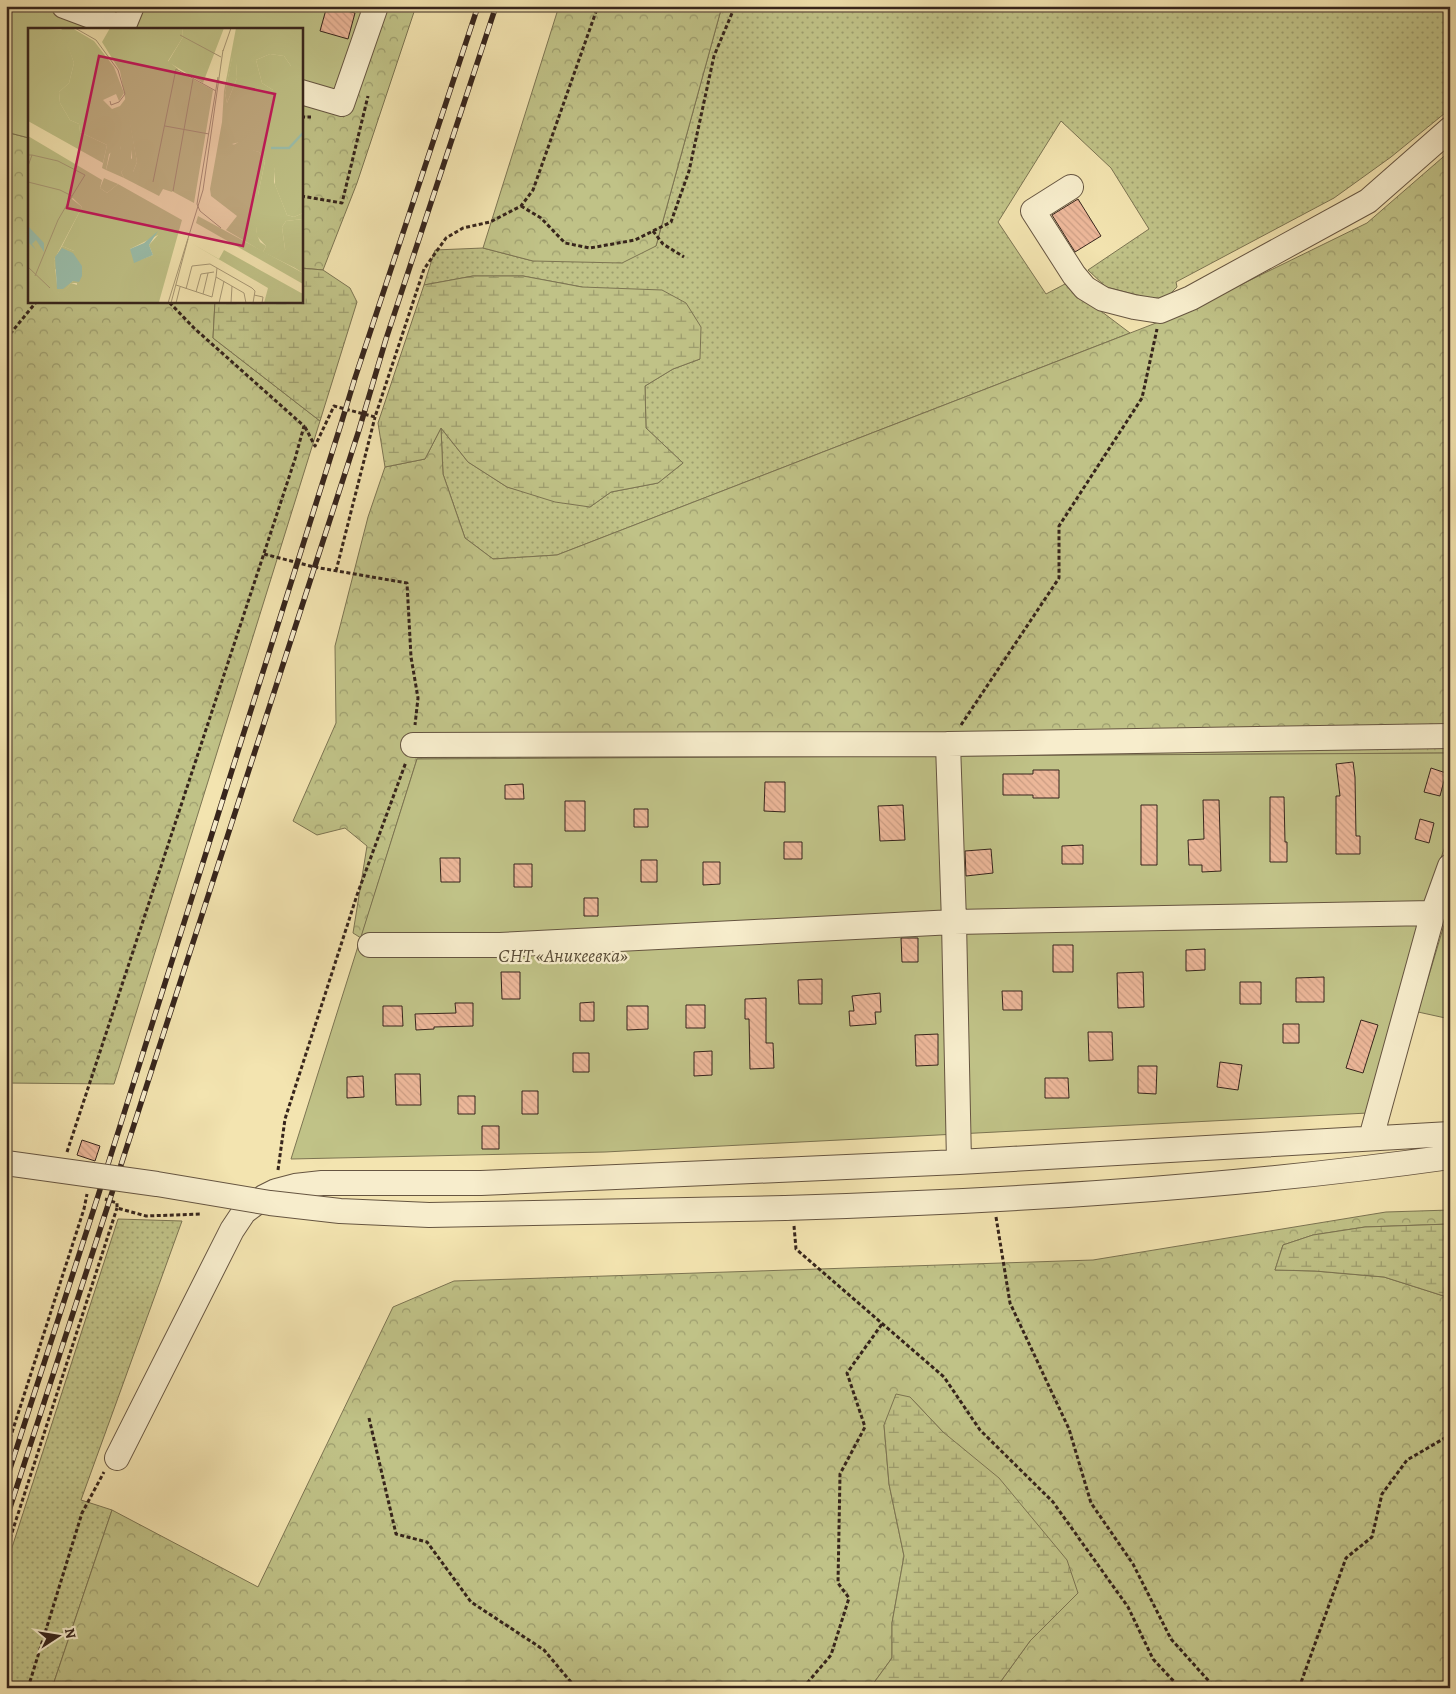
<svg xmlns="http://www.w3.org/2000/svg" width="1456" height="1694" viewBox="0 0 1456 1694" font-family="Alegreya,serif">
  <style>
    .grass { fill: url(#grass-dots); stroke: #7c7452 }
    .forest { fill: url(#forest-crowns); stroke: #7c7452 }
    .wetland { fill: url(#wetland-marsh); stroke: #7c7452 }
    .green { fill: #c0c287; stroke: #7c7452 }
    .building { fill: url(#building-back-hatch); stroke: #37251c }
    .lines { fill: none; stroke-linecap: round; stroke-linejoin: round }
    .minor-casing { stroke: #665541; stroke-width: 26 }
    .path { stroke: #37251c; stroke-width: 3; stroke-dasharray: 4 2.5; stroke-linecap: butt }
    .minor { stroke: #f7edcc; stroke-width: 24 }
    .rail-casing { stroke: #37251c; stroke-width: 5.5 }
    .rail { stroke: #f7edcc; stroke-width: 4; stroke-dasharray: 11; stroke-linecap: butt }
    .minor-bridge-casing { stroke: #665541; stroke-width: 26; stroke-linecap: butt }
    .minor-bridge { stroke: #f7edcc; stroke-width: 24 }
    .labels { text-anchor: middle; stroke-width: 4.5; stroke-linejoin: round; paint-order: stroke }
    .park-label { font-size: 19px; font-style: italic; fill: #594c37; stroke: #f7edcc }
    .inset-river { fill: none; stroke: #9bbfac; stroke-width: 2.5 }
    .inset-road { fill: none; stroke: #a89875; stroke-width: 1 }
    .view { fill: #c2185b; fill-opacity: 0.15; stroke: #c2185b; stroke-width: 2.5 }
    .inset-edge { fill: none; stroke: #37251c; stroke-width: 2.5 }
  </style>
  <defs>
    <pattern id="grass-dots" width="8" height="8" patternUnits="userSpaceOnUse" patternTransform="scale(1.25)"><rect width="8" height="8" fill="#c0c287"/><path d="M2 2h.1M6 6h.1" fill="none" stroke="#9d9d6e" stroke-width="1.8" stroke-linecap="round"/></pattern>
    <pattern id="forest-crowns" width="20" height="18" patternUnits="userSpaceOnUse" patternTransform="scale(1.25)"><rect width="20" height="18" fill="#c0c287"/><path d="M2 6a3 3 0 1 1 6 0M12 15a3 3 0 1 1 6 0" fill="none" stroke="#9d9d6e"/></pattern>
    <pattern id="wetland-marsh" width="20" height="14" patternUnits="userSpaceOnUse" patternTransform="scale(1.25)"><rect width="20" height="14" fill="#c0c287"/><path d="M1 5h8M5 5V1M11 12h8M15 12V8" fill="none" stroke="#9d9d6e"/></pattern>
    <pattern id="building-back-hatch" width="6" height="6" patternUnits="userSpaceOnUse" patternTransform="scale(1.25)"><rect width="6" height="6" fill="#ecb799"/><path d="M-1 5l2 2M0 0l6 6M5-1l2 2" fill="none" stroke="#cb9d83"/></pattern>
  </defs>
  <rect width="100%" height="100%" fill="#f3e4b0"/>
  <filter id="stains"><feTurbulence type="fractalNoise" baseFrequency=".004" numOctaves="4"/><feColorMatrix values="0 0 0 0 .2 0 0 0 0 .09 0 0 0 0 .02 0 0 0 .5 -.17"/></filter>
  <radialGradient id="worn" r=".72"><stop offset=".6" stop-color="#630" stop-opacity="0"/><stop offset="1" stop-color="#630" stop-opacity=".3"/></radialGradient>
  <path class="grass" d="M722 6H1450V109L1391 157 1334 198 1176 282 1177 287 1165 299 1145 297 1106 287 1088 270 1149 229 1111 168 1061 121 998 222 1046 294 1065 284 1130 333 557 555 493 559 465 538 443 474 441 428 468 462 507 487 590 507 611 492 658 483 683 463 646 428 645 386 673 369 700 359 582 287 523 276H473L424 285 435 250 483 248 533 261 656 246Z
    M118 1219 182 1221 81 1500 112 1510 52 1688H6V1566Z"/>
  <path class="forest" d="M384 6H416L357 183 323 270 301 268V102Z
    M559 6H722L656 246 622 263 533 261 483 248Z
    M6 132 29 138V301H215L213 338 320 421 114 1084 6 1083Z
    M1450 151V753L417 759 361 938 353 933 367 846 345 828 317 835 293 821 336 723 335 646 368 517 385 467 425 459 441 428 443 474 465 538 493 559 557 555 1187 311 1367 223Z
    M1450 1210V1224L1365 1227 1313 1235 1283 1245 1275 1270 1315 1271 1384 1277 1450 1298V1688H996L1030 1641 1078 1593 943 1432 910 1397 884 1425 889 1484 904 1556 892 1623V1658L870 1688H52L112 1510 258 1587 393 1307 454 1281 1093 1260 1386 1212Z"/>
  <path class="wetland" d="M301 268 323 270 350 288 357 302 320 421 213 338 215 301H301Z
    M473 276H523L582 287 662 290 686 303 701 327 700 359 673 369 645 386 646 428 683 463 658 483 611 492 590 507 555 502 507 487 468 462 441 428 425 459 385 467 378 423 424 285Z
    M1450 1224V1298L1384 1277 1315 1271 1275 1270 1283 1245 1313 1235 1365 1227Z
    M896 1394 910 1397 943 1432 999 1478 1067 1560 1078 1593 1030 1641 996 1688H870L892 1658V1623L904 1556 889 1484 884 1425Z"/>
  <path class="green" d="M6 6H384L344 117 301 102V29H29V138L6 132Z
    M1450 753V832L1422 913 1368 1113 605 1152 291 1159 417 759Z
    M1450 905V1019L1418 1012Z"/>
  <path class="building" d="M327 6 355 13 348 39 320 31Z
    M1078 199 1101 236 1075 252 1052 215Z
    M1353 762 1355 777 1356 836H1360V854H1336V796H1340L1336 764Z
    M1431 768 1446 773 1440 796 1424 792Z
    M1033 770H1059V798H1033V795H1003V774H1033Z
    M765 782H785V812L764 811Z
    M523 784 524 799H505V785Z
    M1270 797H1284L1285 842H1287V862H1270Z
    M1203 800H1219L1221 871 1202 872V865H1189L1188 840 1204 839Z
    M565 801H585V831H565Z
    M903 805 905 840 880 841 878 806Z
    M1141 805H1157V865H1141Z
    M634 809H648V827H634Z
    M1420 819 1434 823 1429 843 1415 839Z
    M784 842H802V859H784Z
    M1083 845V864H1062V846Z
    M991 849 993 873 966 876 965 851Z
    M440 858H460V882H441Z
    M641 860H657V882H641Z
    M703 862H720V884L703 885Z
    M514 864H532V887H514Z
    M584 898H598V916H584Z
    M901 938H918V962H902Z
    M1053 945H1073V972H1053Z
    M1205 949V970L1186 971V950Z
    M501 972H520V999H502Z
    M1143 972 1144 1007 1118 1008 1117 973Z
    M1324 977V1002H1296V978Z
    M822 979V1004H799L798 980Z
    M1240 982H1261V1004H1240Z
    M1002 991H1022V1010H1003Z
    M880 993 881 1012H875L876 1024 850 1026 849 1011H854L852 996Z
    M766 998V1043H773L774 1068 750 1069 749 1019H745V999Z
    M594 1002V1021H580V1003Z
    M455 1003H473V1026L434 1027V1029L416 1030 415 1014 456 1013Z
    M686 1005H705V1028H686Z
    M383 1006H402L403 1026H383Z
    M627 1006H648V1029L627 1030Z
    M1361 1020 1378 1025 1363 1073 1346 1068Z
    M1283 1024H1299V1043H1283Z
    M1088 1032H1112L1113 1060 1089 1061Z
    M938 1034V1065L916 1066 915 1035Z
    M712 1051V1075L694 1076V1052Z
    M573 1053H589V1072H573Z
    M1220 1062 1242 1065 1238 1090 1217 1087Z
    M1138 1066H1157L1156 1094 1138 1093Z
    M395 1074H420L421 1105H396Z
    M363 1076 364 1097 347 1098V1077Z
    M1045 1078H1068L1069 1098H1045Z
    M522 1091H538V1114H522Z
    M458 1096H475V1114H458Z
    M482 1126H499V1149H482Z
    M82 1140 100 1146 95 1161 77 1155Z"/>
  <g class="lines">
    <g class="minor-casing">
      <path id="minor" d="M64 6 123 28 132 6
        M301 92 342 104 376 6
        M1071 187 1033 211 1074 275 1085 288 1103 299 1134 307 1160 311 1191 298 1368 201 1450 129
        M948 744 954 922 959 1162
        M413 745 948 744 1450 736
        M370 945H500L954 922 1433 913
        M1371 1138 1433 913 1450 866
        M785 1208C1007 1201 1230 1188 1450 1157
        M117 1458 232 1230 244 1212 264 1197 276 1191 295 1186 322 1183H481L959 1162 1450 1134"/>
    </g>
    <path class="path" d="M301 117H311
      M301 196 342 203 368 96
      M521 206 541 218 565 243 590 248 635 240 671 222 689 171 714 56 735 6
      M653 231 663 244 684 257
      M6 339 37 301
      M305 427 315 446 334 406 375 417 424 269 446 238 463 228 490 222 521 206 533 190 598 6
      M264 554 314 567 407 583 411 657 418 698 415 725
      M336 571 375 417
      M961 725 1059 578V526L1142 398 1157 329
      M67 1152 295 459 304 426 194 328 168 301
      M278 1170 285 1119 357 895 406 762
      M105 1199 117 1203V1208L146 1216 202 1214
      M996 1217 1010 1303 1069 1429 1091 1503 1133 1564 1171 1639 1215 1688
      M794 1226 796 1249 944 1377 980 1430 1053 1502 1128 1607 1153 1659 1180 1688
      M369 1418 396 1534 427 1542 471 1602 544 1650 576 1688
      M6 1451 84 1209 87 1194
      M6 1551 117 1208
      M28 1688 82 1513 104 1472
      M803 1688 831 1655 849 1598 838 1583 840 1474 865 1427 847 1373 882 1324
      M1299 1688 1346 1558 1372 1537 1382 1494 1407 1460 1450 1435"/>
    <use href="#minor" class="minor"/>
    <g class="rail-casing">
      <path id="rail" d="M6 1481 98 1196 341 424 355 378 478 6
        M6 1520 359 430 386 339 496 6"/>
    </g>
    <use href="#rail" class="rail"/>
    <g class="minor-bridge-casing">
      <path id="minor-bridge" d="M6 1163 157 1184 270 1203 340 1211 429 1215 785 1208"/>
    </g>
    <use href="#minor-bridge" class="minor-bridge"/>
  </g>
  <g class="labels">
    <g class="park-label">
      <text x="563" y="962">СНТ «Аникеевка»</text>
    </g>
  </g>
  <g transform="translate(28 28)">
    <rect width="275" height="275" fill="#f3e4b0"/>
    <path d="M33 0H44L66 13 86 39 96 65 91 73 88 66 75 72 84 81 92 78 98 70 109 134 105 144H93L104 130 103 122H93L92 118 81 126 78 142 74 140 79 117 52 104 51 96 42 92 32 75 31 64 41 55 46 35ZM242 26 256 28 263 38 264 63 245 62 234 55 228 32ZM170 188 275 245V256L168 195Z" fill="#c0c287"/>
    <path d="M0 0 35 2 46 35 41 55 31 64 32 75 42 92 51 96 52 104 79 117 75 135 0 93ZM82 0H154L155 9 140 33 150 41 144 164 135 161 131 168 96 150 93 144H105L109 134 92 43 74 14ZM208 0H275V185L266 189 259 187 247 157V143L240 117 232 109 204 116 231 124 237 133 230 167 232 182 228 204 232 214 238 218 235 224 198 202 209 188 183 168 182 161 194 94 196 63ZM242 26 256 28 263 38 257 46 263 62H245L234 55 228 32ZM204 30 208 35 209 50 199 75 197 65ZM0 108 74 152 72 160 79 165 90 156 154 192 131 274 31 275 28 263 34 266 43 255 49 257 46 223 34 218 54 179 0 126ZM130 207 121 217 125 227 112 232 102 221ZM275 191V245L267 240 257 221 254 199 258 193ZM163 215 191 231 196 222 275 266V275H236L240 260Z" fill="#c0c287" fill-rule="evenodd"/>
    <path d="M204 29 208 31 209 50 199 75 197 65ZM228 103 243 120 247 143 246 154 259 187 266 189 275 185V191L258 193 254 199 257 221 262 226 267 240 235 224 238 218 228 207 230 167 237 133 231 124 204 118ZM85 115H92L93 122 102 119 103 122V133L93 144 96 150 78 142ZM76 150 90 156 79 165 72 160ZM34 218 46 223 55 238V248L52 255H43L34 267 28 263 26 232ZM27 241 45 253 29 261Z" fill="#c0c287" fill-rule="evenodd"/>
    <path d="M154 0H196L175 55 140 34 155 9ZM150 43 185 62 166 175 127 154ZM0 126 31 132 58 147 44 171 54 179 26 232 31 275H0Z" fill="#c0c287"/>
    <path d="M0 198 16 215V224L8 212 4 216 8 222 0 214ZM130 203 121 217 125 227 106 235 102 221 116 215ZM34 220 45 225 54 238V248L51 254 45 253 35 261H29L27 229Z" fill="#9bbfac"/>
    <path class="inset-river" d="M243 120H261L275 105"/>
    <path class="inset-road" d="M47 0 68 12 90 42 97 66 91 74 83 77 82 73M152 7 193 29M195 23 203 0M190 49 169 176 172 183 193 200M137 98 181 106M0 127H4L0 138M4 127 30 133 57 147 44 168M0 154 32 162 44 168 30 192 7 248M125 154 148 41 188 63M145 163 165 51M0 239 22 260M188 249 189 240 224 260 227 263 225 275M148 257 184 269M158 261 164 238 182 236 189 240M168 264 173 246 186 244M175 266 180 245M226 267 235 269 234 275M184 269 188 249 216 265 218 275M140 275 175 162 195 22M143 275 160 211M148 275 152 259M191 275 196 253M203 275 204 258"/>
    <path class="view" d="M71 28 247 66 215 218 39 180Z"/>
    <rect width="275" height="275" class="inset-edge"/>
  </g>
  <rect width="1456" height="1694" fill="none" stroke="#f3e4b0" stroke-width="25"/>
  <rect x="8" y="8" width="1441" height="1679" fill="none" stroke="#37251c" stroke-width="2.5"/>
  <rect x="12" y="12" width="1431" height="1669" fill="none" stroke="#37251c"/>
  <g transform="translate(58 1636) rotate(78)" stroke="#f7edcc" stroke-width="4" paint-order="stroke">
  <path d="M0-4L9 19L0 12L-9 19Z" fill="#37251c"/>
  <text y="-8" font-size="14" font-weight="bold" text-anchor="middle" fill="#37251c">N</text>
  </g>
  <rect width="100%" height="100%" filter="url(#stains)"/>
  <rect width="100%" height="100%" fill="url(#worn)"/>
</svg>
